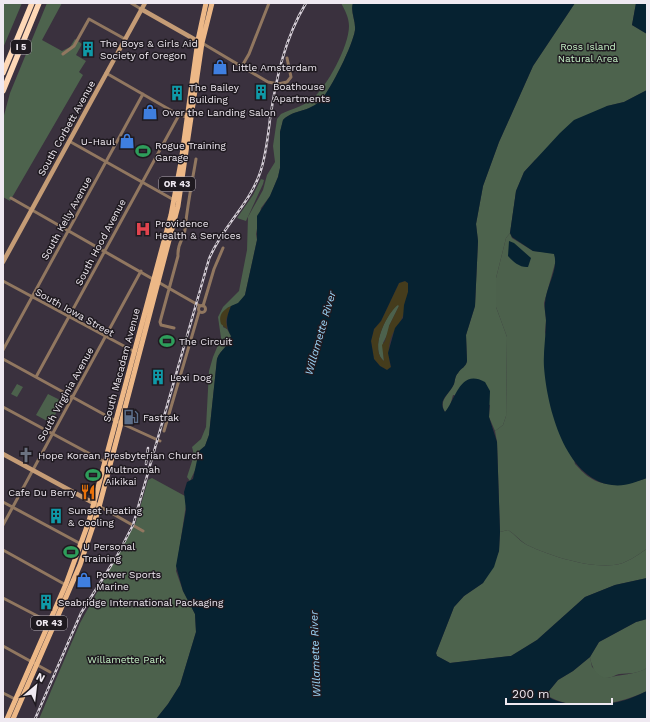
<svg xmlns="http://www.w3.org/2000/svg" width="650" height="722" viewBox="0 0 650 722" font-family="'Work Sans',sans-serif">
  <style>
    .green { fill: #4c614c }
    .forest { fill: #4d634d }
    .sand { fill: #453c1c; fill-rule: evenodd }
    .water { fill: #062231; fill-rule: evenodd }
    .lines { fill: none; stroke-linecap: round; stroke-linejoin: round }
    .street { stroke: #917760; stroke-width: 3 }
    .secondary { stroke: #c59c76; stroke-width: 4.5 }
    .primary { stroke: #edb887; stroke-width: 5 }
    .highway { stroke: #fed8b6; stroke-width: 5.5 }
    .rail-casing { stroke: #d5ced7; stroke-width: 2.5 }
    .rail { stroke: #1f1a20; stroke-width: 1; stroke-dasharray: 3; stroke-linecap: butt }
    .labels { text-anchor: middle; stroke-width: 3; stroke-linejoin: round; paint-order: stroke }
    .shield { fill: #1f1a20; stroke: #b1abb2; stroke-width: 1 }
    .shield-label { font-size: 9px; font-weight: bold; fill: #efe9f1 }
    .poi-label { font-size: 10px; fill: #efe9f1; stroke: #1f1a20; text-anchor: start }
    .park-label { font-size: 10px; fill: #c4f0c4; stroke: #1f1a20 }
    .street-label { font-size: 10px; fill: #efe9f1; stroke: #1f1a20 }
    .water-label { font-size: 11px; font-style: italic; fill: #97cef0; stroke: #1f1a20 }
  </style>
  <rect width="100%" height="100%" fill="#3a313e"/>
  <path class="green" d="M341 3H353C350 12 356 21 355 30 353 45 331 89 321 100 308 113 294 109 283 120L280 132V168L278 177 270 196 261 208 256 234 257 240 245 295 239 303 227 308 223 327 227 329 231 336C229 346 220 350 217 359L209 435 205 446 199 451 197 466 190 481 187 477 194 455 192 447 201 439 206 427 209 371 213 357 221 338 218 317 223 307 239 291 247 250 248 217 263 190 267 175 275 162 273 146 277 119 281 114C289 110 302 107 312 99 327 87 349 46 349 26 349 18 345 10 341 3Z
    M261 179 264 180 263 184 246 221 237 218 253 195Z
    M510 233 512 238 533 251 554 253 556 260 544 303 546 320 545 332 575 464C579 468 584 474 589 477 606 489 629 484 647 478V549C637 555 626 564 614 565 588 568 550 556 527 545 520 541 515 534 508 530L500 532 497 442 495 431 503 425 506 416 507 337 496 307V278L506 238Z
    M398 304 399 306 389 326V331L383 343 384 361C369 350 386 314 398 304Z
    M17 384 23 387 17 397 11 394Z
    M48 394 62 401 51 423 36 415Z
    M152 478 185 496 186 505 176 571 183 591 195 614 196 632 180 685 168 704 156 719H39L80 623 136 522 148 480Z
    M590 657 592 667 607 678C621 674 634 675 647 668V691C617 705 576 713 546 695V692L549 691 558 680 573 671Z"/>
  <path class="forest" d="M3 3H22L3 48Z
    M47 3H62L42 40 62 51 70 47 75 39 82 44 76 55 86 61 79 72 83 75 10 201 3 197V119L10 93Z
    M575 3H636L632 25 647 34V90L624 102 607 106 535 160 524 172 516 191 510 233 506 238 496 278V307L507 337 506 416 503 425 495 431 489 417 490 405 453 395 450 406 445 412C438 400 449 395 454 384 455 381 455 376 458 373 461 368 466 367 467 361L466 335 475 306 478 241 476 224 483 186 499 142 533 66Z
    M508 530C515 534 519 541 527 545 550 556 588 568 614 565 626 564 637 555 647 549V578L615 585 585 597 537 640 511 656 450 663 437 656 436 653 454 607 464 596 483 583 499 551 500 532Z
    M647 619V668C637 674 630 673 619 674 615 675 611 678 607 678 596 677 591 665 590 657L599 642 636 622Z"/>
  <path class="sand" d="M405 281 408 283C409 294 406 311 401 320 400 324 397 325 396 328 388 340 387 354 391 367L387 370 380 366 374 359 371 341 374 329 381 321 399 283ZM398 305 399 306 389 326 385 341 382 345 384 361C369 350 386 314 398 305Z
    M231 306 226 320 227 329 221 324C218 315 223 310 231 306Z"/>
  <path class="water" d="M353 3H575L533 66 499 142 483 186 476 224 478 241 475 306 466 335 467 361C466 367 461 368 458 373 455 376 455 381 454 384 449 395 437 400 445 412 456 399 460 368 485 382L490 391 489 417 497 442 500 532 499 551 494 567 483 583 464 596 454 607 436 653 437 656 450 663 511 656 537 640 585 597 615 585 647 578V619L636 622 599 642 590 657 573 671 558 680 549 691 545 694C558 708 600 706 618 702 628 700 638 695 647 691V719H156L168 704 180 685 196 632 195 614 183 591 176 566 186 510 184 492 187 482 193 479 199 451 205 446 209 435 217 359C220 350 229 346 231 336 225 325 226 318 231 306L238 303 245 295 257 240V216L270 196 278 177 280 168V132L283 120C294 109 308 113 321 100 331 89 353 45 355 30 356 21 350 11 353 3ZM405 281 408 283V292L404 305 403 318 395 328 388 353 391 367 387 370 380 366 374 359 371 341 374 329 381 321 399 283Z
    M636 3H647V34L632 25Z
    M647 90V478C636 482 624 487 612 485 565 479 547 407 544 367 543 352 546 336 546 321 546 315 544 309 545 303 546 286 559 270 554 254L533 251 512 237 510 233 516 191 524 172 560 133 574 120 607 106 624 102Z
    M509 241 514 243 531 258 528 267C521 268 513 262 508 256Z"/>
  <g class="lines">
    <path class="street" d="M131 3 141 9
      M202 43 268 82 278 84 287 82 291 77 287 58
      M63 54 74 46 89 19 125 39
      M242 66 249 54 269 3
      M106 73 179 115 187 117
      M69 141 174 200
      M11 198 200 306
      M3 281 135 352
      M198.5 309a3.5 3.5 0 1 1 7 0a3.5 3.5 0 1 1-7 0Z
      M203 306 214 269 223 248
      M174 328 161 325 160 322 178 256C177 242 184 240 185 230 187 207 192 183 196 159
      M3 350 143 94
      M3 359 116 421 160 441
      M36 377 179 115
      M3 407 105 462
      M164 431 199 312
      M3 502 81 544
      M99 506 143 531
      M3 525 141 271
      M3 550 66 585
      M3 598 49 622
      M3 646 50 672
      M3 693 15 699"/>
    <path class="secondary" d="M141 9 201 43
      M3 262 145 3
      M3 454 99 506"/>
    <path class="primary" d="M7 719 66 584 89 521 171 215 181 162 198 40 206 3
      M13 719 80 565 98 511 178 206 202 43 212 3"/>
    <path class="highway" d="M3 73 32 3
      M3 91 39 3"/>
    <g class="rail-casing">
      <path id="rail" d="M146 464 148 448
        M35 719 81 613 117 556 133 525 209 259C222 227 249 205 260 173 266 156 268 136 270 119 276 78 285 38 306 3"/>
    </g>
    <use href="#rail" class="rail"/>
  </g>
  <defs>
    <g id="building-bare" transform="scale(1.2)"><path d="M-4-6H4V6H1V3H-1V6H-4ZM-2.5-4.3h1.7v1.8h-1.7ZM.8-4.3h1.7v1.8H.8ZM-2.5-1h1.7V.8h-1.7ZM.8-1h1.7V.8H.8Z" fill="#0f9aa8" stroke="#1f1a20" stroke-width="2.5" paint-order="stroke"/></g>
    <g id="shop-bare" transform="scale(1.2)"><path d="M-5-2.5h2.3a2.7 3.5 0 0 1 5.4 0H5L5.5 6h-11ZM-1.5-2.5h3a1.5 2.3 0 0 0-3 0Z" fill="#3f7fe0" stroke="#1f1a20" stroke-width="2.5" paint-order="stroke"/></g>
    <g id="stadium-bare" transform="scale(1.2)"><path d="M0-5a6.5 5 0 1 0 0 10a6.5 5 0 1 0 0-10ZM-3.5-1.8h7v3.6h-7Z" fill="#2e9e5b" stroke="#1f1a20" stroke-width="2.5" paint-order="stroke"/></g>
    <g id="hospital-bare" transform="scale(1.2)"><path d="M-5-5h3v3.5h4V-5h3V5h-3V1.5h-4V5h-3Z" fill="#e0444e" stroke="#1f1a20" stroke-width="2.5" paint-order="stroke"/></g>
    <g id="fuel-bare" transform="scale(1.2)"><path d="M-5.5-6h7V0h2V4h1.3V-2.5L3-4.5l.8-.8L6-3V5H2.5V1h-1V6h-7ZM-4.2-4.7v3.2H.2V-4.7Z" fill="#5c6f8a" stroke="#1f1a20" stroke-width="2.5" paint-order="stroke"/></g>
    <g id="church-bare" transform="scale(1.2)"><path d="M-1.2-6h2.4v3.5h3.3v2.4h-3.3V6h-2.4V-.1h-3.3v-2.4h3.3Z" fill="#6b7280" stroke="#1f1a20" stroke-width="2.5" paint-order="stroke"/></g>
    <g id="restaurant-bare" transform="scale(1.2)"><path d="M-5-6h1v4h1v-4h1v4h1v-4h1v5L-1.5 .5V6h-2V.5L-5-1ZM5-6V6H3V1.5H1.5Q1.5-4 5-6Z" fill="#e8710a" stroke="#1f1a20" stroke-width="2.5" paint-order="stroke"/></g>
  </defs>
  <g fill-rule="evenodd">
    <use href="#building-bare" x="88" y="49"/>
    <use href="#shop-bare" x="220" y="67"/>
    <use href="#building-bare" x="261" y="92"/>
    <use href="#building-bare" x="177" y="93"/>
    <use href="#shop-bare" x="150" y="112"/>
    <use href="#shop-bare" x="127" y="141"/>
    <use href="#stadium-bare" x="143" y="151"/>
    <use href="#hospital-bare" x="143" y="229"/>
    <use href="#stadium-bare" x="167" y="341"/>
    <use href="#building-bare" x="158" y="377"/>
    <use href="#fuel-bare" x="131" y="417"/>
    <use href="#church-bare" x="26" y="455"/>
    <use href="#stadium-bare" x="93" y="475"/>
    <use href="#restaurant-bare" x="88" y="492"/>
    <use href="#building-bare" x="56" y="516"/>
    <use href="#stadium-bare" x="71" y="552"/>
    <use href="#shop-bare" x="84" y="580"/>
    <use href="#building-bare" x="46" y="602"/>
  </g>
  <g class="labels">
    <g class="shield">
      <rect x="11" y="40" width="20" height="14" rx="3"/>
      <rect x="159" y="177" width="36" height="14" rx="3"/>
      <rect x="31" y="616" width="36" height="14" rx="3"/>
    </g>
    <g class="shield-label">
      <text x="21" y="50">I 5</text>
      <text x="177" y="187">OR 43</text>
      <text x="49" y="626">OR 43</text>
    </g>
    <g class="poi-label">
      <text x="100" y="47">The Boys &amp; Girls Aid<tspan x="100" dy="12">Society of Oregon</tspan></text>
      <text x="232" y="71">Little Amsterdam</text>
      <text x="273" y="90">Boathouse<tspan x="273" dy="12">Apartments</tspan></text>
      <text x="189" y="91">The Bailey<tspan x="189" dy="12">Building</tspan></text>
      <text x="162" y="116">Over the Landing Salon</text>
      <text x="115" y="145" text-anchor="end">U-Haul</text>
      <text x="155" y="149">Rogue Training<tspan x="155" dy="12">Garage</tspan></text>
      <text x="155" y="227">Providence<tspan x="155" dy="12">Health &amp; Services</tspan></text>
      <text x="179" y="345">The Circuit</text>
      <text x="170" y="381">Lexi Dog</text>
      <text x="143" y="421">Fastrak</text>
      <text x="38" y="459">Hope Korean Presbyterian Church</text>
      <text x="105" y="473">Multnomah<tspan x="105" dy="12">Aikikai</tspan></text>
      <text x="76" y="496" text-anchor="end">Cafe Du Berry</text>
      <text x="68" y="514">Sunset Heating<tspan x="68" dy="12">&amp; Cooling</tspan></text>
      <text x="83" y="550">U Personal<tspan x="83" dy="12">Training</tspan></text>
      <text x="96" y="578">Power Sports<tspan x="96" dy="12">Marine</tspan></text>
      <text x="58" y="606">Seabridge International Packaging</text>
    </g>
    <g class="park-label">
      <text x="588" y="50">Ross Island<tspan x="588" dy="12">Natural Area</tspan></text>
      <text x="126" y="663">Willamette Park</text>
    </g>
    <g class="street-label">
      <text transform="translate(66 128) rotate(-61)" y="4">South Corbett Avenue</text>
      <text transform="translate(66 218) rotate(-61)" y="4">South Kelly Avenue</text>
      <text transform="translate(100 242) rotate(-62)" y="4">South Hood Avenue</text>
      <text transform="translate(75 312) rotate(29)" y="4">South Iowa Street</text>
      <text transform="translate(121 365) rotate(-75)" y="4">South Macadam Avenue</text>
      <text transform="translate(65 394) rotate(-61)" y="4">South Virginia Avenue</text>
    </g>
    <g class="water-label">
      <text transform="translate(320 333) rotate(-74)" y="4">Willamette River</text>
      <text transform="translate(315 654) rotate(-92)" y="4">Willamette River</text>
    </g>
  </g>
  <rect width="650" height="722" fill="none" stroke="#efe9f1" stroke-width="8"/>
  <g transform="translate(36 686) rotate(28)" stroke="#1f1a20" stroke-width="3" paint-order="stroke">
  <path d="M0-3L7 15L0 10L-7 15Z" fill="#efe9f1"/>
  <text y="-6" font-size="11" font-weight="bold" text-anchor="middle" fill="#efe9f1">N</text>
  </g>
  <path d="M506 698v6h106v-6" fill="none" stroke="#efe9f1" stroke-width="2"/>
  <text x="512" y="698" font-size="12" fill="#efe9f1" stroke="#1f1a20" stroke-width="3" paint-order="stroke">200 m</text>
</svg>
